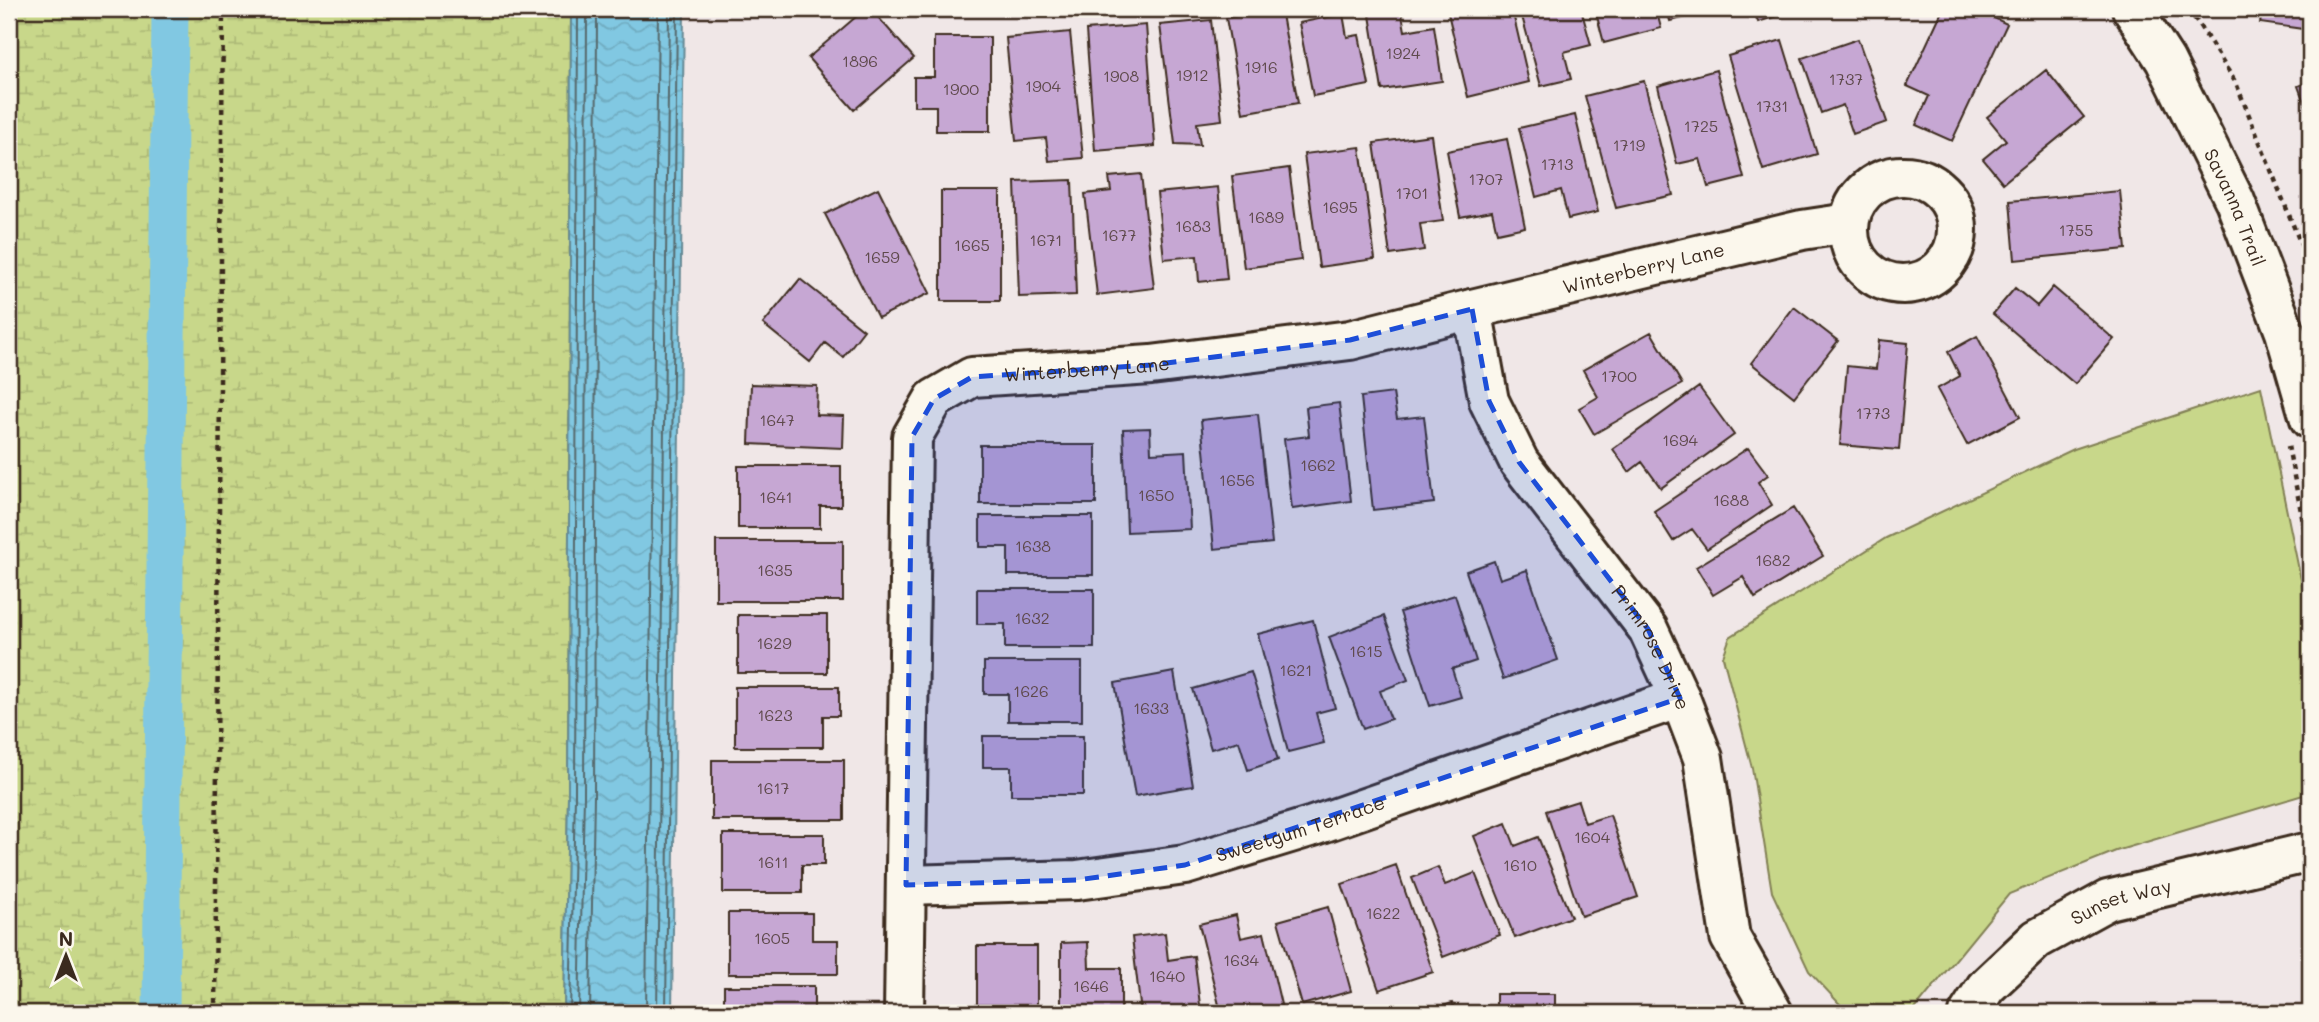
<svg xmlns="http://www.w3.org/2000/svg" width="2319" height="1022" viewBox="0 0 2319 1022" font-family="Mali,sans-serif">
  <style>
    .grass { fill: #c8d78a; stroke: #828054; stroke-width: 2 }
    .wetland { fill: url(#wetland-marsh); stroke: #828054; stroke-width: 2 }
    .water { fill: url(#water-waves); stroke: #658994; stroke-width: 2 }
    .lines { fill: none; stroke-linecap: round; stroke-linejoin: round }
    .shore { stroke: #57696c; stroke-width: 2 }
    .canal { stroke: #81c8e2; stroke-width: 37 }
    .building { fill: #c6a7d3; stroke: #3b2a1e; stroke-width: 2 }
    .minor-casing { stroke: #3b2a1e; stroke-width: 44 }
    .path { stroke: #3b2a1e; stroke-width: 4.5; stroke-dasharray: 5 5; stroke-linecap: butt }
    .minor { stroke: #fbf7ec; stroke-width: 38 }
    .marked { fill: #1d4ed8; fill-opacity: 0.2; stroke: #1d4ed8; stroke-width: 5; stroke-dasharray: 14 9; stroke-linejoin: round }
    .labels { text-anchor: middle; stroke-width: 7; stroke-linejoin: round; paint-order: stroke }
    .number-label { font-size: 16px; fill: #5e494b }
    .street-label { font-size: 19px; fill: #3b2a1e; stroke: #fbf7ec }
  </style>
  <defs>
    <pattern id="wetland-marsh" width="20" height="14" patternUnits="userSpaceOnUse" patternTransform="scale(1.75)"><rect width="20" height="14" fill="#c8d78a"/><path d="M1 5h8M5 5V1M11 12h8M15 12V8" fill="none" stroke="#adb977"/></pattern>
    <pattern id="water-waves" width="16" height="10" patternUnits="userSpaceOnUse" patternTransform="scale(1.75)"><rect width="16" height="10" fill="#81c8e2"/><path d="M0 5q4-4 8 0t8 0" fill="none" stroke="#70acc1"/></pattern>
  </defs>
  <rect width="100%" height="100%" fill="#f0e7e7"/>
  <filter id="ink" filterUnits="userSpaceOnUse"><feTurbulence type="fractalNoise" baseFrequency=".0143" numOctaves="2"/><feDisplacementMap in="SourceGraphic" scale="14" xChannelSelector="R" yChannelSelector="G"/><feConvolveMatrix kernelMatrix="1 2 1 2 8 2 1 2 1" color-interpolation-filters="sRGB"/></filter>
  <g filter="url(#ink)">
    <path class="grass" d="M2261 387 2310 623V793L2116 851 2009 894 1912 1013H1848L1809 971 1772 892 1752 768 1723 657 1730 637 1886 538 2074 449Z"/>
    <path class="wetland" d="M9 9H571L568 796 564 1013H9Z"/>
    <path class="water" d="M571 9H684L672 1013H564L568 796Z"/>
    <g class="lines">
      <path class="shore" d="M570 1013 575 796 578 9
        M579 1013 584 796 587 9
        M590 1013 594 796 597 9
        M646 1013 658 9
        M657 1013 669 9
        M666 1013 677 9"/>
      <path class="canal" d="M161 1013 170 9"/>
    </g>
    <path class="building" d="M865 9H871L914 58 854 110 808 58Z
      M1281 9 1298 103 1243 113 1226 18Z
      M1369 9H1401L1405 31 1434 26 1442 81 1382 90Z
      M1447 9H1512L1529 82 1468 97Z
      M1520 9H1581L1591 45 1564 52 1571 79 1541 86Z
      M1595 9H1656L1661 28 1604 43Z
      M1667 9H1721L1670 21Z
      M1754 9H1789L1790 12 1758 22Z
      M1943 9H1975L2007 24 1952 141 1916 125 1929 96 1907 86Z
      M2263 9H2310V30L2260 23Z
      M1343 14 1347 37 1359 35 1369 85 1313 96 1299 23Z
      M1211 20 1222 120 1197 123 1200 145 1175 144 1160 25Z
      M1146 25 1155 146 1095 151 1086 30Z
      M1070 32 1083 158 1049 161 1046 138 1016 141 1006 38Z
      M934 37H990V131H936V106H914V77H934Z
      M1858 39 1887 122 1853 134 1843 105 1821 113 1802 58Z
      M1782 40 1817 154 1763 170 1728 56Z
      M1716 70 1744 178 1708 187 1700 159 1677 164 1658 86Z
      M2046 70 2084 117 2003 183 1983 159 2006 140 1987 117Z
      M1644 81 1673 195 1616 208 1585 96Z
      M2310 81V118L2298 86Z
      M1575 115 1598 212 1568 219 1561 190 1536 197 1519 128Z
      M1431 135 1443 221 1420 224 1424 250 1390 255 1374 143Z
      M1507 139 1525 227 1497 233 1492 211 1460 217 1447 151Z
      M1360 147 1375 259 1319 267 1304 154Z
      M1289 168 1301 260 1244 268 1232 176Z
      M1141 174 1154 288 1097 295 1085 194 1111 191 1109 177Z
      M1072 180 1076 295 1019 297 1015 182Z
      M1218 187 1227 279 1199 282 1197 256 1164 259 1157 193Z
      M878 188 930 293 878 318 825 214Z
      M941 191H1000V301H941Z
      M2120 191 2126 249 2015 260 2010 201Z
      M800 279 864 330 843 357 825 343 810 362 763 324Z
      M2053 287 2114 339 2075 384 1993 314 2015 288 2037 306Z
      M1794 307 1838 341 1794 397 1751 363Z
      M1651 332 1682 384 1594 434 1579 408 1598 397 1583 370Z
      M1977 336 2020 417 1967 445 1937 389 1960 376 1948 352Z
      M1879 340 1908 343 1899 450 1840 445 1847 366 1876 369Z
      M751 384 817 386 816 415 844 416 843 448 749 444Z
      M1699 387 1734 435 1661 488 1642 462 1629 472 1613 449Z
      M1393 393 1397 419 1424 416 1434 503 1373 510 1361 397Z
      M1339 403 1351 501 1292 509 1284 439 1309 436 1306 407Z
      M1258 414 1272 543 1214 549 1201 420Z
      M1150 428 1151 453 1186 451 1190 529 1127 532 1123 429Z
      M980 445H1096V504H980Z
      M1748 448 1768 475 1758 482 1772 505 1707 549 1692 529 1673 541 1654 511Z
      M738 466H841V506H820V528H738Z
      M1793 508 1823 556 1755 598 1743 577 1713 595 1696 567Z
      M980 516H1093V575H1008V547H980Z
      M716 541H843V601H716Z
      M1494 561 1500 579 1527 570 1558 660 1503 679 1466 571Z
      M977 589H1094V648H1005V624H977Z
      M1455 595 1476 661 1452 669 1461 697 1430 706 1400 612Z
      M738 615H827V673H738Z
      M1384 616 1408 680 1380 691 1391 719 1363 729 1329 637Z
      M1313 620 1335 708 1316 713 1324 743 1288 752 1258 634Z
      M984 662H1082V721H1008V694H984Z
      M1174 672 1193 786 1135 796 1115 683Z
      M1251 672 1278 760 1248 770 1239 741 1211 749 1193 689Z
      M735 687H839V716H823V747H735Z
      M983 736H1083V795H1011V767H983Z
      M712 760H844V820H712Z
      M1578 801 1585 823 1610 815 1638 897 1581 916 1546 811Z
      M1506 823 1515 846 1538 837 1571 917 1515 938 1474 836Z
      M723 834H824V865H802V893H723Z
      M1396 865 1433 972 1379 990 1342 884Z
      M1438 867 1445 885 1475 873 1500 935 1443 957 1412 878Z
      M1328 907 1351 991 1302 1005 1278 921Z
      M728 913H812V940H838V974H728Z
      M1236 915 1241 938 1264 933 1283 1013H1221L1199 924Z
      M1165 933 1168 960 1194 956 1201 1013H1141L1132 937Z
      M1088 942 1089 968H1121V1013H1061V943Z
      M977 946H1037V1013H977Z
      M724 986H814V1013H724Z
      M1496 994H1555V1013H1496Z
      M1452 1003 1456 1013H1423Z"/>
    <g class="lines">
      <g class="minor-casing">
        <g id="minor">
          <path id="s1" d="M2132 9 2165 60 2235 201 2285 332 2310 419"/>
          <circle cx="1903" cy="230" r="54"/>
          <path id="s2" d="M1472 309 1489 401 1519 462 1648 629 1680 698 1703 758 1730 937 1773 1013"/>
          <path id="s3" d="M906 885 1077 880 1185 865 1313 826 1680 698"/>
          <path id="s4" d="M904 1013 912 437 934 399 972 377 1151 365 1350 340 1472 309 1802 230 1849 223"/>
          <path id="s5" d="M1969 1013 1986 987 2037 939 2108 900 2310 852"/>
        </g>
      </g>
      <path class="path" d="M972 9H998
        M2189 9 2236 83 2310 267
        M2288 446 2310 557
        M215 1013 223 9"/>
      <use href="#minor" class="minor"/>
    </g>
  </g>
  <path class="marked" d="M1472 309 1489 401 1519 462 1648 629 1680 698 1185 865 1077 880 906 885 912 437 934 399 972 377 1151 365 1350 340Z"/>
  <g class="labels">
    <g class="number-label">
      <text x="1403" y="59">1924</text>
      <text x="860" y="67">1896</text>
      <text x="1261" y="73">1916</text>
      <text x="1192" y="81">1912</text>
      <text x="1121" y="82">1908</text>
      <text x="1846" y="85">1737</text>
      <text x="1043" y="92">1904</text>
      <text x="961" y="95">1900</text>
      <text x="1772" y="112">1731</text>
      <text x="1701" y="132">1725</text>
      <text x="1629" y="151">1719</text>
      <text x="1557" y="170">1713</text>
      <text x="1486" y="185">1707</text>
      <text x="1412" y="199">1701</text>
      <text x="1340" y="213">1695</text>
      <text x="1266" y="223">1689</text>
      <text x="1193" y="232">1683</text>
      <text x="2076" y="236">1755</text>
      <text x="1119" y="241">1677</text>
      <text x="1046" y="246">1671</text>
      <text x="972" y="251">1665</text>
      <text x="882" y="263">1659</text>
      <text x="1619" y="382">1700</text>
      <text x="1873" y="419">1773</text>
      <text x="777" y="426">1647</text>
      <text x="1680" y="446">1694</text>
      <text x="1318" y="471">1662</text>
      <text x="1237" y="486">1656</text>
      <text x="1156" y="501">1650</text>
      <text x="776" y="503">1641</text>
      <text x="1731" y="506">1688</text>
      <text x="1033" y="552">1638</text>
      <text x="1773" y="566">1682</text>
      <text x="775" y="576">1635</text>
      <text x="1032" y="624">1632</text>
      <text x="774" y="649">1629</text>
      <text x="1366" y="657">1615</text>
      <text x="1296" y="676">1621</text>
      <text x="1031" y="697">1626</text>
      <text x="1151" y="714">1633</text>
      <text x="775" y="721">1623</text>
      <text x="773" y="794">1617</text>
      <text x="1592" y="843">1604</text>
      <text x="773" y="868">1611</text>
      <text x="1520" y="871">1610</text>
      <text x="1383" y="919">1622</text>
      <text x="772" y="944">1605</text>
      <text x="1241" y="966">1634</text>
      <text x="1167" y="982">1640</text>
      <text x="1091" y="992">1646</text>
    </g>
    <g class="street-label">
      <text dy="7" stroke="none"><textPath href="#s1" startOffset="224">Savanna Trail</textPath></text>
      <text dy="7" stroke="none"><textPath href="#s4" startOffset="1346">Winterberry Lane</textPath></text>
      <text dy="7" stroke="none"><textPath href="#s4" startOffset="779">Winterberry Lane</textPath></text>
      <text dy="7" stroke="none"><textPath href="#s2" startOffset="390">Primrose Drive</textPath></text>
      <text dy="7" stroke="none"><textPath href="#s3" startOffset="401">Sweetgum Terrace</textPath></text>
      <text dy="7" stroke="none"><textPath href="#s5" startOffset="194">Sunset Way</textPath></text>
    </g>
  </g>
  <rect width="2319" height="1022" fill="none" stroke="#fbf7ec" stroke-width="35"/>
  <rect x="18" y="18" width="2284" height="987" fill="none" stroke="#3b2a1e" stroke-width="2.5" filter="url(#ink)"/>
  <g transform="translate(66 956)" stroke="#fbf7ec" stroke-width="5" paint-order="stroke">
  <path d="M0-5L12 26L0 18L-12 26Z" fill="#3b2a1e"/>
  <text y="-10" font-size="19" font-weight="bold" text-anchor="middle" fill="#3b2a1e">N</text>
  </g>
</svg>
